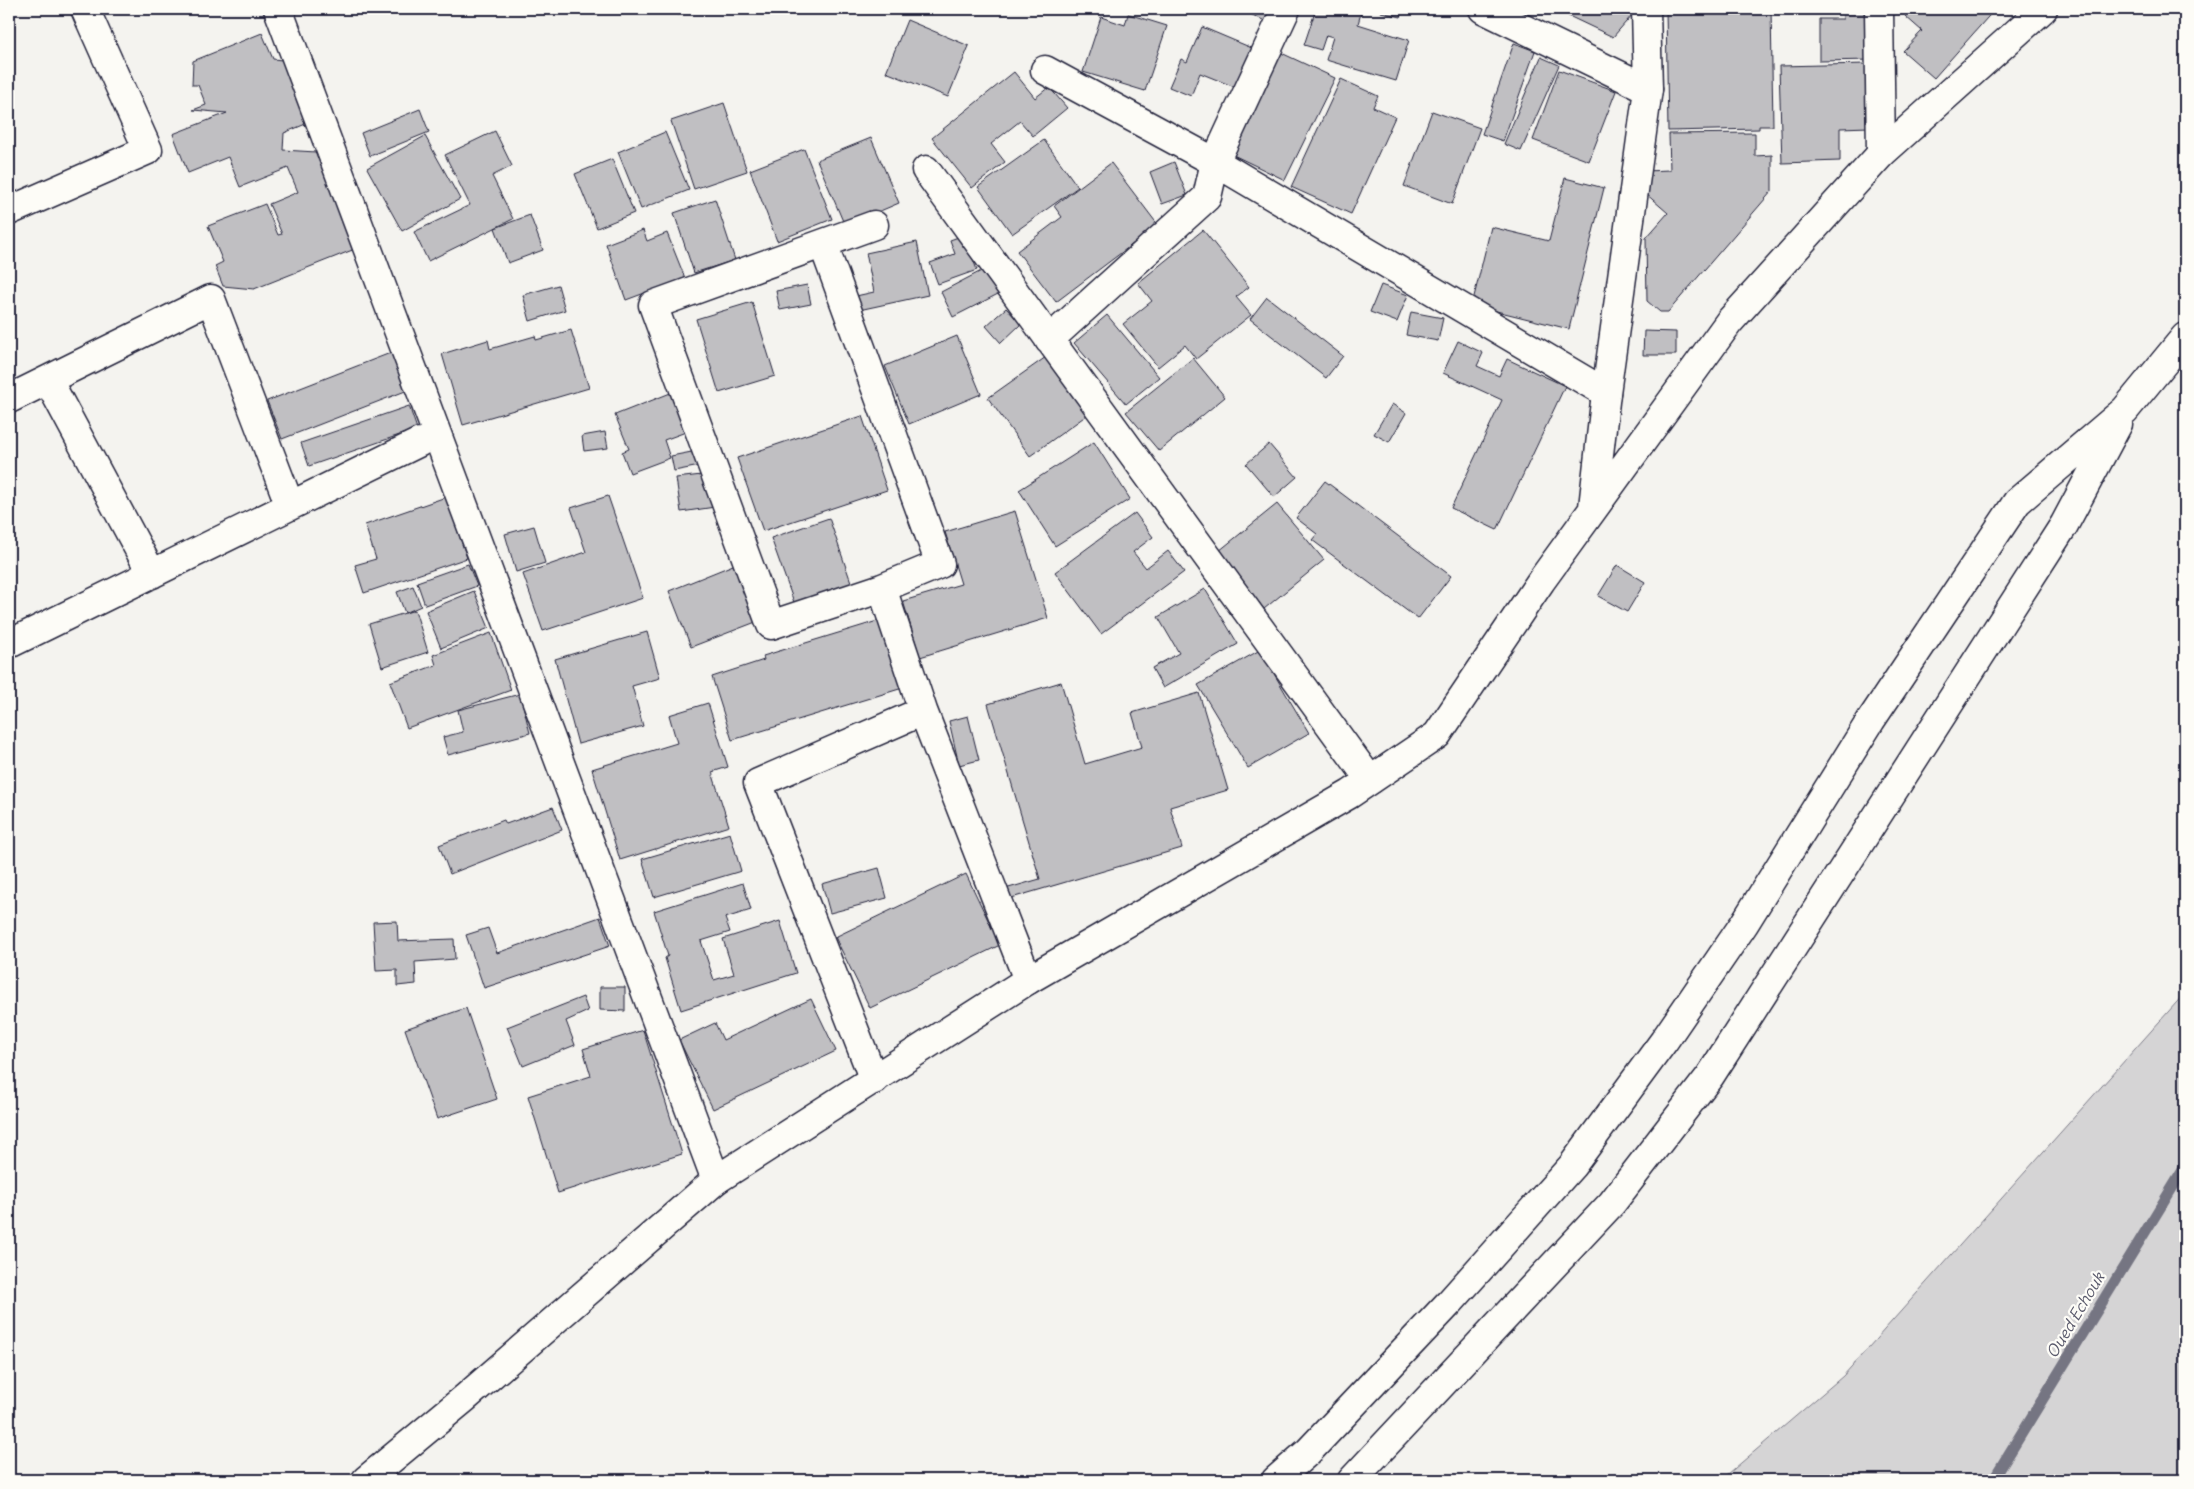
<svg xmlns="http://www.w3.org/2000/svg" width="2194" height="1489" viewBox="0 0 2194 1489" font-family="Delius,sans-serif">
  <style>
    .green { fill: #d5d4d5; stroke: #7c7b88 }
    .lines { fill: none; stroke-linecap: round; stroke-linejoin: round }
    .stream { stroke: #757582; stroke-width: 11 }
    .building { fill: #c0bfc2; stroke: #22223b }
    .minor-casing { stroke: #22223b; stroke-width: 31 }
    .tertiary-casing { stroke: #22223b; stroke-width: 31 }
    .minor { stroke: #fdfcf7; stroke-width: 28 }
    .tertiary { stroke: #fdfcf7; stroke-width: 28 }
    .labels { text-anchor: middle; stroke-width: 4.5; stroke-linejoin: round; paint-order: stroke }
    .water-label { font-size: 16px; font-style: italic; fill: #59596b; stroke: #fdfcf7 }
  </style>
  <rect width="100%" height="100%" fill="#f4f3ef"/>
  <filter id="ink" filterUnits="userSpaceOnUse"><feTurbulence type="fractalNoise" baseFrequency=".02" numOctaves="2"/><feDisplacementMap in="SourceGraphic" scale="10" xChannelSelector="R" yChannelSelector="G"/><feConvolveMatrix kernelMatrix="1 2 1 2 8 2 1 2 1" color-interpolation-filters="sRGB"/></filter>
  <g filter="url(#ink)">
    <path class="green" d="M2185 993V1480H1721L1843 1376Z"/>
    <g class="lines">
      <path class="stream" d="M1993 1480 2185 1167"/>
    </g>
    <path class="building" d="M675 9H694L678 15Z
      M1240 9H1273L1267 22Z
      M1316 9H1362L1358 24 1409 40 1396 81 1326 60 1333 37 1326 35 1321 50 1304 45Z
      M1381 9H1404L1401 17 1381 12Z
      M1554 9H1625L1633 14 1613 37Z
      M1666 9H1771L1773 126H1759V129L1668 131Z
      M1843 9H1873V60L1819 61V19H1843Z
      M1910 9H1995L1934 78 1903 51 1922 31 1905 16Z
      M1128 14 1167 26 1145 91 1083 72 1101 17 1125 25Z
      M907 20 969 46 948 97 886 72Z
      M1202 27 1259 51 1242 90 1200 73 1191 96 1169 87 1181 59 1187 62Z
      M262 33 273 59 282 60 308 123 284 133 283 150 316 152 355 249 254 289 223 286 215 266 223 262 208 226 265 204 278 235 282 234 269 204 298 192 288 168 240 187 228 157 188 173 173 134 227 113 193 110 206 105 198 85H192L193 61Z
      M1514 43 1535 51 1503 141 1482 134Z
      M1275 50 1335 78 1285 180 1225 151Z
      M1541 57 1559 65 1521 151 1504 144Z
      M1867 64 1869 127 1840 128V161L1782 163 1779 66Z
      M1559 70 1616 91 1589 161 1533 140Z
      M1014 72 1035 98 1049 87 1067 108 1033 136 1020 121 991 144 1005 162 972 188 932 138Z
      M1341 79 1378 96 1373 107 1395 117 1351 214 1291 187Z
      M724 103 747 171 694 189 671 121Z
      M420 109 429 132 370 156 361 133Z
      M1432 111 1480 128 1452 204 1404 186Z
      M495 131 512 166 492 176 513 219 428 261 414 232 470 205 445 155Z
      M665 132 689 190 641 209 618 152Z
      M1755 133V156L1772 155V191L1668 312H1660L1647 301 1646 238 1668 213 1645 193 1644 171 1670 170 1669 134Z
      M425 136 460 199 402 231 367 168Z
      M871 138 899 203 845 226 817 160Z
      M1044 140 1078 187 1012 234 978 187Z
      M804 149 832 219 777 241 750 170Z
      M612 159 634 213 597 228 575 174Z
      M1174 162 1187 195 1162 204 1150 172Z
      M1111 163 1158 225 1056 302 1017 251 1062 217 1054 206Z
      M1565 178 1604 188 1569 329 1472 305 1491 227 1549 241Z
      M715 199 735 260 694 273 674 213Z
      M530 215 543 250 508 263 495 228Z
      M643 230 647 241 667 233 685 278 626 300 606 244Z
      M1203 230 1249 287 1236 297 1251 315 1196 359 1185 345 1158 367 1123 324 1152 301 1138 283Z
      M964 235 977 270 938 284 930 263 955 254 950 240Z
      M917 242 928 295 859 310 856 296 874 292 866 253Z
      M987 268 1000 293 953 317 941 292Z
      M558 285 565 310 530 321 523 295Z
      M807 285 811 304 780 310 776 291Z
      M1381 285 1408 295 1397 322 1370 312Z
      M1267 297 1343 356 1326 378 1250 319Z
      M752 302 775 376 719 393 696 319Z
      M1006 308 1021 324 1001 343 986 326Z
      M1411 312 1443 318 1438 341 1406 335Z
      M1107 315 1159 377 1126 404 1074 343Z
      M571 330 589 388 463 425 442 354 488 340 490 349 535 336 536 340Z
      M1644 331 1676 332V355H1643Z
      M957 336 981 394 909 424 885 366Z
      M1458 341 1483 353 1477 366 1499 376 1507 359 1565 386 1497 530 1451 508 1502 400 1443 373Z
      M393 352 408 390 282 439 267 401Z
      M1046 357 1087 415 1030 456 988 398Z
      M1193 358 1225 397 1159 451 1126 412Z
      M678 390 694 429 664 440 670 458 630 473 622 452 629 449 615 415Z
      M1392 404 1406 413 1389 442 1374 434Z
      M409 406 417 429 309 466 301 443Z
      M862 416 887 490 763 531 737 458Z
      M605 432 608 448 584 451 582 436Z
      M1094 442 1130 499 1055 546 1019 490Z
      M1269 444 1297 477 1274 497 1246 464Z
      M702 450 705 465 674 471 671 456Z
      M710 474 715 507 681 512 676 478Z
      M1325 481 1451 576 1418 619 1312 540 1317 534 1296 518Z
      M608 496 643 598 543 631 523 574 586 552 571 508Z
      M446 497 467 558 364 593 355 565 376 559 365 525Z
      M1277 504 1324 560 1264 609 1219 551Z
      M1015 511 1048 618 920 657 903 601 961 584 945 532Z
      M1135 513 1153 537 1133 552 1146 568 1168 551 1184 572 1101 634 1055 572Z
      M829 518 852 585 795 605 771 538Z
      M534 526 545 563 516 572 505 534Z
      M738 563 761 620 691 647 669 591Z
      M468 564 477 586 425 605 417 582Z
      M1617 565 1645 582 1627 612 1598 596Z
      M413 586 421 606 405 613 397 592Z
      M1205 589 1238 644 1163 688 1152 668 1179 653 1158 617Z
      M474 591 489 628 441 648 426 611Z
      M415 610 428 652 382 667 369 624Z
      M884 619 906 687 732 740 712 677 764 660 763 656Z
      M647 632 660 678 632 686 643 726 578 744 555 659Z
      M491 633 511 690 407 728 390 682 436 665 433 655Z
      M1260 650 1309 733 1248 768 1198 685Z
      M1061 682 1085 764 1142 747 1132 713 1199 693 1228 790 1170 807 1182 848 1008 899 1005 889 1040 879 988 704Z
      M520 694 530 733 448 755 443 737 463 732 458 710Z
      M708 703 728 767 712 772 729 826 620 860 592 769 677 743 669 715Z
      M968 716 979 760 959 765 949 721Z
      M553 807 562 830 450 874 439 845 504 820 506 824Z
      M730 833 741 871 654 897 642 859Z
      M879 868 887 898 830 913 822 884Z
      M966 874 1000 945 870 1008 835 937Z
      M743 883 751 910 725 918 730 932 701 941 714 980 734 974 723 939 780 921 796 973 681 1010 665 958 668 956 654 911Z
      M600 917 610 946 484 988 466 935 488 928 497 953Z
      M397 921 398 941 454 939 455 959 415 962 416 984 397 986V970L376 971 373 922Z
      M600 987H625V1011L600 1010Z
      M583 997 588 1011 566 1021 575 1045 523 1066 507 1027Z
      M811 999 836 1051 713 1109 679 1040 715 1023 723 1040Z
      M466 1008 497 1099 437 1119 405 1029Z
      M643 1030 682 1154 558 1193 528 1096 591 1076 583 1049Z"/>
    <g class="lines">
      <g class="minor-casing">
        <path id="minor" d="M278 9 716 1180
          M1483 9 1648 89
          M1879 9 1881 154
          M1045 70 1215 162 1606 393
          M926 170 1370 780
          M9 211 148 150 85 9
          M823 244 940 564 882 588 771 625 653 305 874 225
          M1049 340 1207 197 1215 162 1286 9
          M48 380 152 574
          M9 399 211 299 290 506
          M882 588 923 711
          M9 644 420 442
          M874 1080 758 783 923 711 1028 980"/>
      </g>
      <g class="tertiary-casing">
        <path id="tertiary" d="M1593 507 1606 393 1648 89 1646 9
          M366 1480 465 1398 716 1180 1028 980 1350 794 1437 735 1541 581 1729 322 1881 154 2043 9
          M1276 1480 1308 1452 1450 1302 1572 1166 1664 1041 1744 924 1871 720 2017 502 2125 410 2185 337
          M1352 1480 1612 1203 1710 1076 2064 525 2118 424"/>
      </g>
      <use href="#minor" class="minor"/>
      <use href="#tertiary" class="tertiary"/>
    </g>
  </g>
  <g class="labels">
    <g class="water-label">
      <text transform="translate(2075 1315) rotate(-59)" y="6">Oued Echouk</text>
    </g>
  </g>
  <rect width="2194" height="1489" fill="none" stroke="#fdfcf7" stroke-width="30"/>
  <rect x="15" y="15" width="2164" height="1459" fill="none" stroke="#22223b" stroke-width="2" filter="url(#ink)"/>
</svg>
